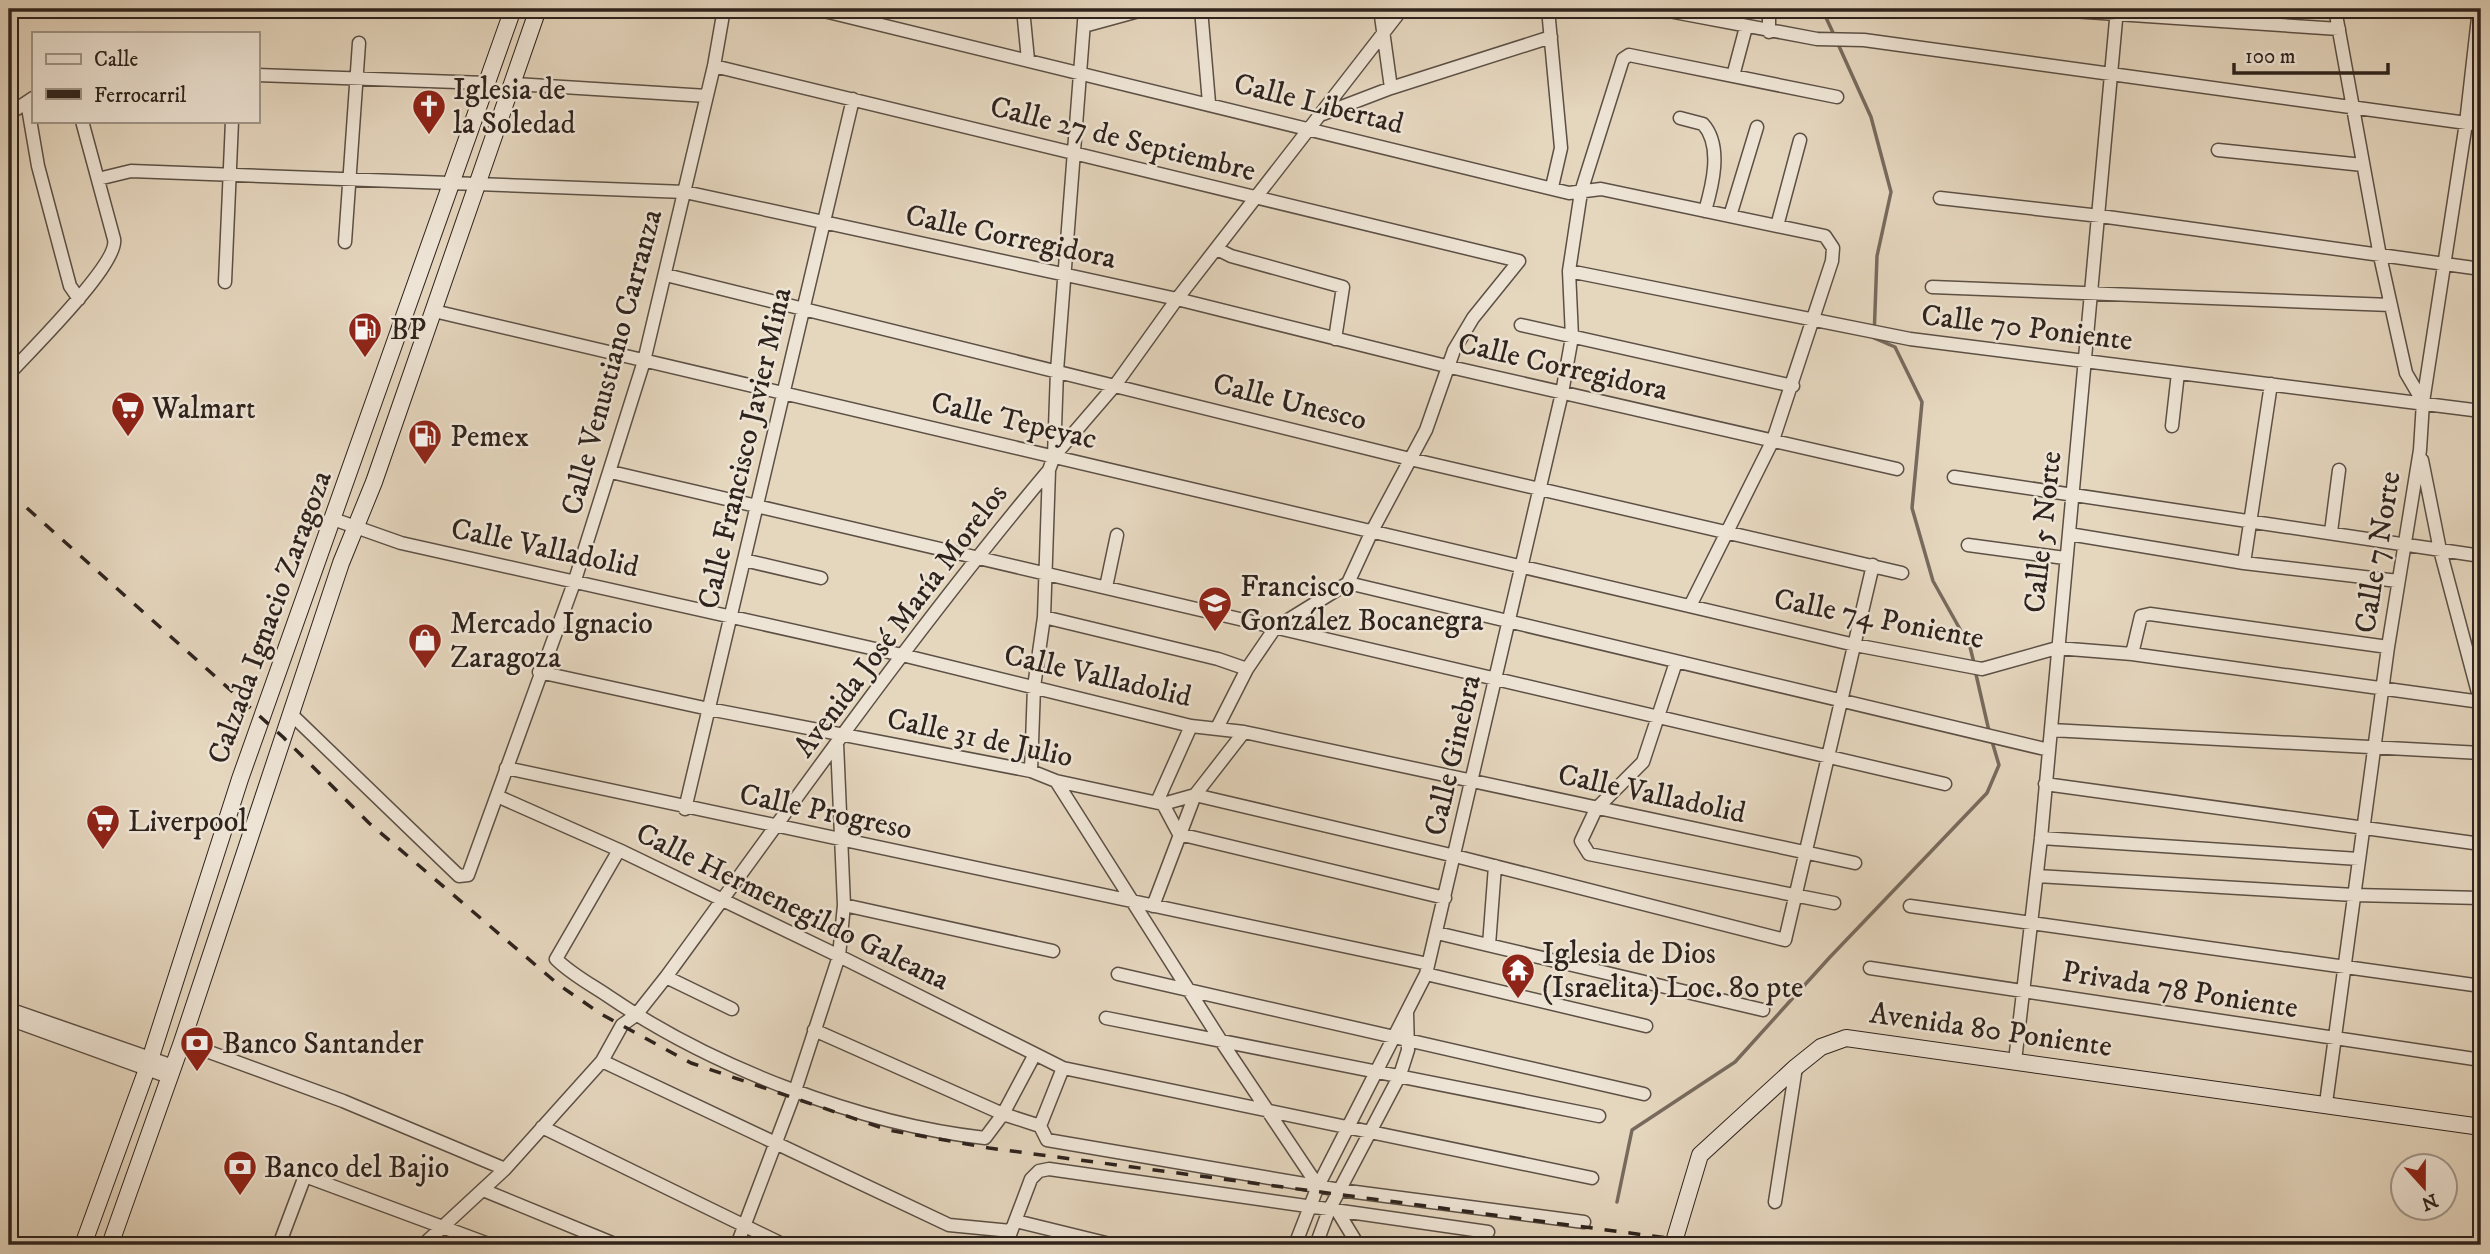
<svg xmlns="http://www.w3.org/2000/svg" width="2490" height="1254" viewBox="0 0 2490 1254" font-family="'IM FELL DW Pica',serif">
  <style>
    .lines { fill: none; stroke-linecap: round; stroke-linejoin: round }
    .stream { stroke: #776a5d; stroke-width: 3.5 }
    .street-casing { stroke: #5c5045; stroke-width: 15 }
    .secondary-casing { stroke: #2e231d; stroke-width: 18 }
    .street { stroke: #eee4d5; stroke-width: 12 }
    .secondary { stroke: #eee4d5; stroke-width: 16 }
    .rail { stroke: #2e231d; stroke-width: 3.5; stroke-dasharray: 12 12; stroke-linecap: butt }
    .labels { text-anchor: middle; stroke-width: 5; stroke-linejoin: round; paint-order: stroke }
    .poi-label { font-size: 30px; fill: #2e231d; stroke: #eee4d5; text-anchor: start }
    .street-label { font-size: 30px; fill: #2e231d; stroke: #eee4d5 }
  </style>
  <rect width="100%" height="100%" fill="#e5d6be"/>
  <filter id="stains"><feTurbulence type="fractalNoise" baseFrequency=".00286" numOctaves="4"/><feColorMatrix values="0 0 0 0 .2 0 0 0 0 .09 0 0 0 0 .02 0 0 0 .5 -.17"/></filter>
  <radialGradient id="worn" r=".72"><stop offset=".6" stop-color="#630" stop-opacity="0"/><stop offset="1" stop-color="#630" stop-opacity=".3"/></radialGradient>
  <g class="lines">
    <path class="stream" d="M1822 9 1835 37
      M1838 44 1871 117 1891 192 1877 256 1874 338 1895 347 1922 402 1912 508 1933 581 1970 647 1974 663
      M1975 670 1989 731
      M1617 1202 1632 1130 1735 1062 1830 957 1987 793 1999 765 1991 738"/>
    <g class="street-casing">
      <path id="street" d="M816 9 1569 193 1601 189 1825 236 1833 248 1832 261 1773 440 1690 606
        M1023 9 1028 60
        M1201 9 1209 103
        M1380 9 1391 88
        M1548 9 1561 148 1552 187
        M1769 9V32
        M2042 9 2339 29
        M2335 9 2380 256 2406 373 2423 402
        M1674 12 1817 39 1864 40 2481 125
        M1084 26 1146 9
        M714 66 1519 261 1473 318 1454 350 1426 430 1372 531 1348 583 1275 628 1247 669 1217 728
        M257 75 486 83
        M1733 76 1746 27
        M515 84 707 96
        M27 102 38 166 70 286 79 299
        M9 114 33 98
        M1323 114 1391 88 1551 37
        M1680 118 1703 124C1723 146 1712 187 1705 211
        M2218 150 2363 165
        M98 179 131 171 685 192 1177 299 1446 366 1897 469
        M1940 198 2100 216 2481 269
        M1730 216 1757 127
        M1777 226 1800 140
        M345 242 359 43
        M1217 249 1231 256 1343 287 1335 339
        M1569 271 1910 339 2481 411
        M666 275 1410 459 1902 573
        M225 282 232 121
        M1932 287 2391 305
        M434 311 1855 645 1982 669 2057 648 2132 654 2481 702
        M1521 325 1793 386
        M9 374C28 353 120 263 114 239L82 121
        M2172 426 2178 373
        M1054 456 1057 371 1085 9
        M2422 460 2440 550 2481 704
        M611 472 1945 784
        M1954 477 2481 556
        M333 519 401 543 902 655 1191 726 1244 732 1855 863
        M2331 532 2339 470
        M2069 534 2244 563 2398 581
        M1968 545 2065 558
        M744 560 821 578
        M2244 563 2271 384
        M1348 583 2049 750
        M1106 587 1117 535
        M1044 617 1218 659 1247 669
        M2132 654 2141 616 2150 614 2388 647
        M1676 662 1643 762 1596 809 1581 841 1589 854 1834 903
        M539 672 709 709 1031 771 1056 781 1163 804 1195 795 1455 856 1785 940 1873 565
        M291 714 459 876 468 875 575 580 644 361 714 66 724 9
        M2051 730 2481 753
        M506 768 1428 964
        M1031 771 1034 687 1044 617 1049 470
        M1056 781 1221 1041 1318 1186
        M2045 784 2481 844
        M497 796 619 850 839 956 1063 1068 1592 1178
        M1157 802 1191 726
        M1163 804 1179 834 1445 898
        M685 809 853 99
        M2041 838 2359 859
        M619 850 556 959C571 974 590 984 608 996 712 1067 859 1124 985 1138L1003 1114 1035 1054
        M2037 876 2354 895 2481 898
        M844 905 1053 951
        M1153 906 1195 795 1244 732
        M1910 906 2481 986
        M1437 933 1763 1010
        M1489 945 1495 866
        M1870 968 2481 1060
        M1118 974 1644 1094
        M1426 974 1646 1026
        M666 977 732 1009
        M9 1009 173 1066
        M1106 1018 1599 1116
        M9 1019 169 1077
        M814 1030 1003 1114 1040 1126
        M182 1042 343 1101 505 1169
        M602 1061 949 1225 1011 1231
        M2015 1061 2041 838 2117 9
        M1063 1068 1040 1126 1047 1140 1340 1190 1584 1222
        M2326 1103 2388 647 2420 450 2423 402 2466 123 2479 9
        M542 1127 784 1245
        M483 1190 617 1245
        M1775 1202 1796 1067
        M1338 1212 1358 1245
        M1016 1221 1114 1245
        M279 1245 305 1176 491 1245
        M423 1245 505 1169 602 1061 622 1025 636 1015 666 977C791 806 913 632 1049 470L1054 456 1116 384 1177 299 1402 9
        M737 1245 793 1097 839 956 844 905 837 743
        M1006 1245 1031 1179 1039 1171 1049 1169 1488 1232
        M1295 1245 1318 1186 1426 974 1562 393 1572 337 1569 271 1581 192 1623 59 1629 55 1837 97
        M1316 1245 1329 1210 1400 1075 1408 1050 1407 1013"/>
    </g>
    <g class="secondary-casing">
      <path id="secondary" d="M83 1245 147 1069 240 779 513 9
        M110 1245 182 1042 341 563 374 482 538 9
        M1673 1245 1700 1155 1796 1067 1821 1047 1846 1038 2481 1127"/>
    </g>
    <use href="#street" class="street"/>
    <use href="#secondary" class="secondary"/>
    <path class="rail" d="M9 492 283 737 369 823 559 985 601 1014 691 1063 888 1130 989 1148 1720 1245"/>
  </g>
  <defs>
    <g id="church-pin" transform="scale(1.75)"><path d="M0 17L-7.5 6A9.5 9.5 0 1 1 7.5 6Z" fill="#8f2418" stroke="#eee4d5"/><path d="M-1.2-6h2.4v3.5h3.3v2.4h-3.3V6h-2.4V-.1h-3.3v-2.4h3.3Z" fill="#fff"/></g>
    <g id="fuel-pin" transform="scale(1.75)"><path d="M0 17L-7.5 6A9.5 9.5 0 1 1 7.5 6Z" fill="#8f2418" stroke="#eee4d5"/><path d="M-5.5-6h7V0h2V4h1.3V-2.5L3-4.5l.8-.8L6-3V5H2.5V1h-1V6h-7ZM-4.2-4.7v3.2H.2V-4.7Z" fill="#fff"/></g>
    <g id="supermarket-pin" transform="scale(1.75)"><path d="M0 17L-7.5 6A9.5 9.5 0 1 1 7.5 6Z" fill="#8f2418" stroke="#eee4d5"/><path d="M-6-5.5h2.5l.6 2H6L4.5 2H-2.5L-4.4-4H-6ZM-1.5 3.2a1.3 1.3 0 1 0 .1 0ZM3 3.2a1.3 1.3 0 1 0 .1 0Z" fill="#fff"/></g>
    <g id="school-pin" transform="scale(1.75)"><path d="M0 17L-7.5 6A9.5 9.5 0 1 1 7.5 6Z" fill="#8f2418" stroke="#eee4d5"/><path d="M0-5L7-2L0 1L-7-2ZM-4 1L0 2.5L4 1V4Q0 6-4 4Z" fill="#fff"/></g>
    <g id="shop-pin" transform="scale(1.75)"><path d="M0 17L-7.5 6A9.5 9.5 0 1 1 7.5 6Z" fill="#8f2418" stroke="#eee4d5"/><path d="M-5-2.5h2.3a2.7 3.5 0 0 1 5.4 0H5L5.5 6h-11ZM-1.5-2.5h3a1.5 2.3 0 0 0-3 0Z" fill="#fff"/></g>
    <g id="temple-pin" transform="scale(1.75)"><path d="M0 17L-7.5 6A9.5 9.5 0 1 1 7.5 6Z" fill="#8f2418" stroke="#eee4d5"/><path d="M0-6L5-2H3V0L6.5 2.5H4V6H1.5V3h-3V6H-4V2.5H-6.5L-3 0V-2H-5Z" fill="#fff"/></g>
    <g id="bank-pin" transform="scale(1.75)"><path d="M0 17L-7.5 6A9.5 9.5 0 1 1 7.5 6Z" fill="#8f2418" stroke="#eee4d5"/><path d="M-6-4H6V4H-6ZM0-2.3a2.3 2.3 0 1 0 0 4.6a2.3 2.3 0 1 0 0-4.6Z" fill="#fff"/></g>
  </defs>
  <g fill-rule="evenodd">
    <use href="#church-pin" x="429" y="106"/>
    <use href="#fuel-pin" x="365" y="329"/>
    <use href="#supermarket-pin" x="128" y="408"/>
    <use href="#fuel-pin" x="425" y="436"/>
    <use href="#school-pin" x="1215" y="603"/>
    <use href="#shop-pin" x="425" y="640"/>
    <use href="#supermarket-pin" x="103" y="821"/>
    <use href="#temple-pin" x="1518" y="970"/>
    <use href="#bank-pin" x="197" y="1043"/>
    <use href="#bank-pin" x="240" y="1167"/>
  </g>
  <g class="labels">
    <g class="poi-label">
      <text x="453" y="99">Iglesia de<tspan x="453" dy="34">la Soledad</tspan></text>
      <text x="390" y="339">BP</text>
      <text x="152" y="418">Walmart</text>
      <text x="450" y="446">Pemex</text>
      <text x="1240" y="596">Francisco<tspan x="1240" dy="34">González Bocanegra</tspan></text>
      <text x="450" y="633">Mercado Ignacio<tspan x="450" dy="34">Zaragoza</tspan></text>
      <text x="128" y="831">Liverpool</text>
      <text x="1542" y="963">Iglesia de Dios<tspan x="1542" dy="34">(Israelita) Loc. 80 pte</tspan></text>
      <text x="222" y="1053">Banco Santander</text>
      <text x="264" y="1177">Banco del Bajio</text>
    </g>
    <g class="street-label">
      <text transform="translate(1319 103) rotate(14)" y="10">Calle Libertad</text>
      <text transform="translate(1123 138) rotate(14)" y="10">Calle 27 de Septiembre</text>
      <text transform="translate(1011 236) rotate(12)" y="10">Calle Corregidora</text>
      <text transform="translate(2027 327) rotate(7)" y="10">Calle 70 Poniente</text>
      <text transform="translate(611 362) rotate(-75)" y="10">Calle Venustiano Carranza</text>
      <text transform="translate(1563 366) rotate(13)" y="10">Calle Corregidora</text>
      <text transform="translate(1290 401) rotate(14)" y="10">Calle Unesco</text>
      <text transform="translate(1014 420) rotate(13)" y="10">Calle Tepeyac</text>
      <text transform="translate(744 448) rotate(-77)" y="10">Calle Francisco Javier Mina</text>
      <text transform="translate(2042 532) rotate(-84)" y="10">Calle 5 Norte</text>
      <text transform="translate(545 547) rotate(12)" y="10">Calle Valladolid</text>
      <text transform="translate(2377 552) rotate(-81)" y="10">Calle 7 Norte</text>
      <text transform="translate(269 617) rotate(-70)" y="10">Calzada Ignacio Zaragoza</text>
      <text transform="translate(1879 618) rotate(11)" y="10">Calle 74 Poniente</text>
      <text transform="translate(900 620) rotate(-53)" y="10">Avenida José María Morelos</text>
      <text transform="translate(1098 675) rotate(13)" y="10">Calle Valladolid</text>
      <text transform="translate(980 737) rotate(12)" y="10">Calle 31 de Julio</text>
      <text transform="translate(1452 755) rotate(-77)" y="10">Calle Ginebra</text>
      <text transform="translate(1652 793) rotate(12)" y="10">Calle Valladolid</text>
      <text transform="translate(826 811) rotate(12)" y="10">Calle Progreso</text>
      <text transform="translate(793 906) rotate(26)" y="10">Calle Hermenegildo Galeana</text>
      <text transform="translate(2180 989) rotate(9)" y="10">Privada 78 Poniente</text>
      <text transform="translate(1991 1029) rotate(8)" y="10">Avenida 80 Poniente</text>
    </g>
  </g>
  <rect width="2490" height="1254" fill="none" stroke="#e5d6be" stroke-width="35"/>
  <rect x="10" y="10" width="2469" height="1233" fill="none" stroke="#2e231d" stroke-width="3.5"/>
  <rect x="18" y="18" width="2455" height="1219" fill="none" stroke="#2e231d" stroke-width="2"/>
  <rect x="32" y="32" width="228" height="91" fill="#eee4d5" stroke="#a1978b" stroke-width="2"/>
  <rect x="46" y="54" width="35" height="10" fill="#eee4d5" stroke="#a1978b" stroke-width="2"/>
  <text x="94" y="66" font-size="21" fill="#2e231d">Calle</text>
  <rect x="46" y="89" width="35" height="10" fill="#2e231d" stroke="#a1978b" stroke-width="2"/>
  <text x="94" y="102" font-size="21" fill="#2e231d">Ferrocarril</text>
  <g transform="translate(2424 1187) rotate(159)"><circle r="33" fill="#eee4d5" stroke="#a1978b" stroke-width="2"/>
  <path d="M0-5L12 26L0 18L-12 26Z" fill="#8f2418"/>
  <text y="-10" font-size="19" font-weight="bold" text-anchor="middle" fill="#2e231d">N</text>
  </g>
  <path d="M2234 63v10h154v-10" fill="none" stroke="#2e231d" stroke-width="3.5"/>
  <text x="2245" y="63" font-size="21" fill="#2e231d" stroke="#eee4d5" stroke-width="5" paint-order="stroke">100 m</text>
  <rect width="100%" height="100%" filter="url(#stains)"/>
  <rect width="100%" height="100%" fill="url(#worn)"/>
</svg>
